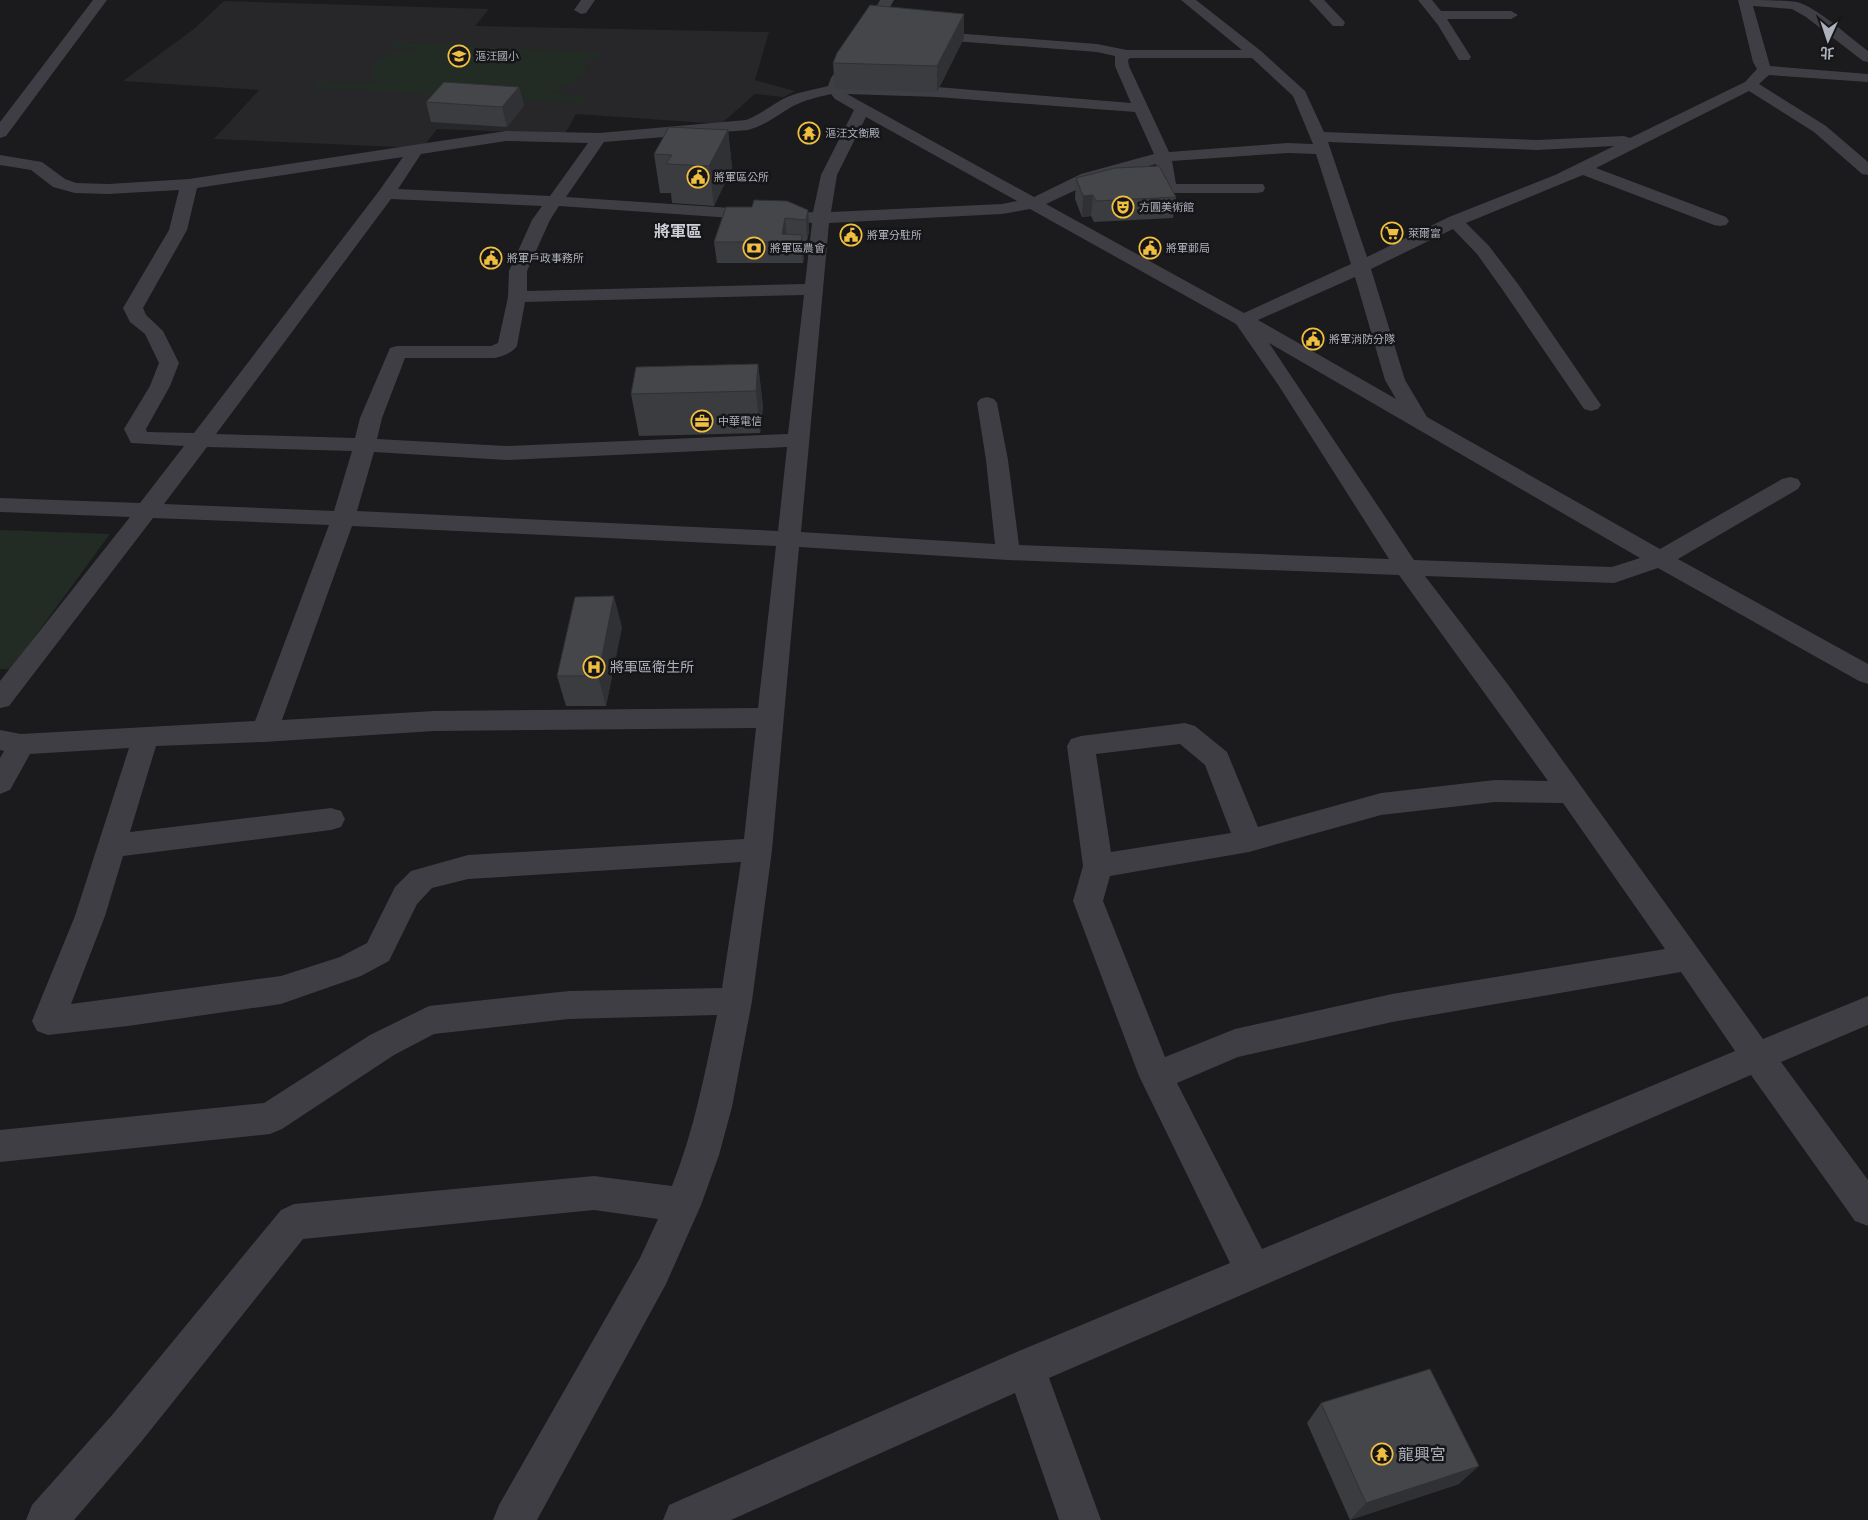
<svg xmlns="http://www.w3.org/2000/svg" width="1868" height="1520" viewBox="0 0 1868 1520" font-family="'Archivo Narrow','Noto Sans TC',sans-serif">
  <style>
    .built { fill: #27272a }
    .green { fill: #222b24 }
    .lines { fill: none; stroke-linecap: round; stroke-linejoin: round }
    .minor { fill: #3e3e44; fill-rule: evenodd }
    .wall { fill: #3b3c40 }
    .shaded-wall { fill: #303134 }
    .building { fill: #45464a; stroke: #303134 }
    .labels { text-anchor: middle; stroke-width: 5; stroke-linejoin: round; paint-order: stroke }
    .far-poi-label { font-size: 11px; fill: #adb1bc; stroke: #161518; text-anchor: start }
    .poi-label { font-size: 14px; fill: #adb1bc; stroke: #161518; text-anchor: start }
    .far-district-label { font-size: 16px; font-weight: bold; fill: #ced0d8; stroke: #161518 }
    .near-poi-label { font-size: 16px; fill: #adb1bc; stroke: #161518; text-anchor: start }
  </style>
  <rect width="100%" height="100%" fill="#1b1b1d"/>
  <path class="built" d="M224 1 489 9 475 26 769 32 755 80 795 91 784 97 755 94 721 124 576 114 565 134 437 129 422 148 214 139 259 90 123 81 194 29Z"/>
  <path class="green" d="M395 42 600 53 599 58 583 59 587 67 585 74 569 85 552 92 587 97 580 103 312 87 316 82 377 83 371 76 374 65 389 54 417 48 391 47Z
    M0 530 110 534 11 669H0Z"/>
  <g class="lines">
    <path class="minor" d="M93 0H107L6 136 0 138V122Z
      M581 0H595L586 13 581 14 574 10Z
      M880 0H894L877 30 845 78 844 85 937 87 1131 103 1115 66V56L1097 52 927 39 920 35 927 31 1097 44 1127 50H1242L1181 0H1196L1261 51 1305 91 1324 132 1537 140 1624 136 1630 138 1745 82 1757 69 1753 62 1738 0C1757 0 1779 0 1797 2 1817 7 1850 38 1868 51V62L1863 61 1806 17 1792 9 1753 6 1770 66 1868 74V82L1769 75 1759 84 1826 126 1868 162V175L1862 174 1814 132 1749 91 1596 168 1726 217 1729 221 1726 225 1720 226 1714 225 1583 175 1466 223 1489 246 1518 284 1601 405 1598 409 1591 411 1584 409 1502 289 1477 254 1453 229 1371 269 1405 380 1427 417 1660 549 1782 479 1790 477 1798 479 1801 484 1798 489 1678 559 1868 664V684L1859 681 1658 568 1614 583 1425 576 1509 686 1763 1039 1868 996V1025L1781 1062 1868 1180V1226L1855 1221 1751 1075 1049 1378 1101 1520H1059L1015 1393 731 1520H663L669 1505 1012 1354 1230 1263 1139 1076 1073 901 1083 866 1067 746 1071 739 1081 736 1185 723 1195 726 1227 752 1258 827 1381 793 1495 780 1548 781 1399 575 1008 560 799 547 772 850 752 1001 732 1107 719 1155 701 1205 666 1284 537 1520H493L499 1505 640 1258 658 1219 594 1210 303 1239 141 1442 74 1520H26L32 1505 113 1414 281 1210 294 1204 594 1176 672 1186C694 1131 705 1073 717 1015L569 1019 434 1034 394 1055 282 1129 270 1134 0 1162V1130L264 1103 370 1035 429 1006 569 991 722 988 741 862 468 879 432 888 417 904 389 961 361 976 281 1004 128 1026 48 1035 37 1031 32 1021 75 916 129 748 30 754 10 790 0 794V758L4 751 0 750V730L21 734 255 721 329 525 153 518 9 706 0 708V681L130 517 0 512V498L140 503 184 446 131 443 124 429 150 386 159 363 145 334 130 322 123 308 169 230 179 190 108 194 75 193 53 187 31 170 0 165V155L42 162 65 179 76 183 108 184 189 179 506 131 599 133 746 120C760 115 770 106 783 99 797 92 813 90 828 86L831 78 863 30ZM1130 58H1252L1293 96 1313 144 1288 143 1169 152 1129 66 1128 60ZM831 94 835 99 854 110 821 175 813 212 798 213 795 217 798 221 812 223 805 284 527 291V271L550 220 559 206 761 220 767 219 770 215 767 211 761 210 566 197 604 142 748 130C767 125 777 115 793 106 805 100 818 97 831 94ZM847 94 937 97 1135 112 1154 154 1081 174 1034 197ZM866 117 1017 201 1002 204 831 212 837 175ZM506 141 588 143 550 196 398 189 421 154ZM1328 142 1537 150 1614 146 1555 175 1449 217 1367 257ZM1288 153 1316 154 1351 264 1244 313 1046 204 1093 182 1156 164 1161 189 1163 193H1257L1263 192 1265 188 1263 184H1176L1172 161ZM403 157 379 191 194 433 147 432 146 429 170 386 179 363 163 331 146 315 143 308 187 230 197 188ZM391 199 542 206 532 220 509 271 508 297 498 343 491 346H397L390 348 360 418 355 438 216 434ZM1030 209 1236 324 1279 386 1389 559 1019 545 1008 460 997 403 994 399 987 397 980 399 977 403 986 460 995 544 801 532 829 223 1002 214ZM1355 277 1385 380 1396 399 1258 320ZM804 295 788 434 506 446 377 439 382 418 405 358H495C503 356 512 353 517 346L525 302ZM1269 343 1640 558 1612 567 1414 560ZM207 447 352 451 334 511 164 504ZM787 447 778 531 357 511 374 452 506 460ZM352 526 776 546 758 708 434 711 282 720ZM756 728 744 839 468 855 411 871 395 887 367 943 340 957 281 976 71 1004 105 916 123 856 331 830 341 827 345 819 341 811 331 808 130 832 156 746 264 742 434 731ZM1180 744 1205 765 1231 833 1111 852 1096 754ZM1495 802 1563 803 1665 949 1392 994 1235 1029 1165 1057 1103 901 1110 876 1249 852 1381 815ZM1681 972 1735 1051 1262 1249 1177 1083 1238 1057 1392 1022Z
      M1309 0H1324L1343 20 1345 23 1343 26H1333Z
      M1418 0H1432L1441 11H1511L1518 15 1511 19H1447L1471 57 1469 60H1459L1438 25Z"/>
  </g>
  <path class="wall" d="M964 14V38L937 92 835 89 833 63Z
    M519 87 524 106 507 127 431 122 426 102Z
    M728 130 732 168 714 206 672 203 671 193H660L654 154Z
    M1076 178 1176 197 1173 218 1094 222 1091 216 1082 217 1075 199Z
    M808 210 809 231 807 241H803L804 256 803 263H717L714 242Z
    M758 364 763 407 760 433 639 436 631 394Z
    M622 627 606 706H566L557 676Z
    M1321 1403 1459 1484 1350 1520 1307 1423Z"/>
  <path class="shaded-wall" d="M964 14V38L937 92V66Z
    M519 87 524 106 507 127 502 107Z
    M728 130 732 168 714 206 709 166Z
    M1093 195 1091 216 1082 217 1083 196Z
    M808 210 809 231 807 241 806 220Z
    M785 218 787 239 782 234Z
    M802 235 804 256 803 263 801 242Z
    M758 364 763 407 760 433 756 391Z
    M614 596 622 627 606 706 598 676Z
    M1479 1466 1459 1484 1350 1520 1366 1503Z"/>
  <path class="building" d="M870 5 964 14 937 66 833 63 837 53Z
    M444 82 519 87 502 107 426 102Z
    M669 127 728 130 709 166 666 164 672 155 654 154Z
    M1159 166 1176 197 1096 201 1093 195 1083 196 1076 178 1115 168Z
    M754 200 787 201 808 210 806 220 785 218 782 234 802 235 801 242H714L726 207H752Z
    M758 364 756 391 631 394 636 367Z
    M614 596 598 676H557L575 597Z
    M1430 1369 1479 1466 1366 1503 1321 1403Z"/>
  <defs>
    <g id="school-ring" transform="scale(1.125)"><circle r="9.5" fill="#161518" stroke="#f1bf3f" stroke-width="1.5"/><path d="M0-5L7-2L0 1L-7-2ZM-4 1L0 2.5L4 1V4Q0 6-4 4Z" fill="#f1bf3f"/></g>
    <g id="temple-ring" transform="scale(1.125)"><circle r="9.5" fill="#161518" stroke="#f1bf3f" stroke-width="1.5"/><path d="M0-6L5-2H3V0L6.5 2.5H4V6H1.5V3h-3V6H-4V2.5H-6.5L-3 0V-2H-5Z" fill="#f1bf3f"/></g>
    <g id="civic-ring" transform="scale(1.125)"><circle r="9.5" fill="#161518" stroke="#f1bf3f" stroke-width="1.5"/><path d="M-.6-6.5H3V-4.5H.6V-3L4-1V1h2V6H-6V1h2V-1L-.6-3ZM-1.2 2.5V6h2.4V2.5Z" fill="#f1bf3f"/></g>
    <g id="theatre-ring" transform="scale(1.125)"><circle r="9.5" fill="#161518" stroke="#f1bf3f" stroke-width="1.5"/><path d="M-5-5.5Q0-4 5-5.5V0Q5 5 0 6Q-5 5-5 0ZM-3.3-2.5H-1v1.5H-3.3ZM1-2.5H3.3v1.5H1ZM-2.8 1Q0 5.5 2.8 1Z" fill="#f1bf3f"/></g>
    <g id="supermarket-ring" transform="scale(1.125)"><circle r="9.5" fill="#161518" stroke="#f1bf3f" stroke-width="1.5"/><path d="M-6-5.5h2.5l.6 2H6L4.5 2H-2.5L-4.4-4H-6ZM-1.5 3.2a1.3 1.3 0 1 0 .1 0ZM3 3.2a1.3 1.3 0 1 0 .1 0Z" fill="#f1bf3f"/></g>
    <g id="bank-ring" transform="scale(1.125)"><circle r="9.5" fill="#161518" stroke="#f1bf3f" stroke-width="1.5"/><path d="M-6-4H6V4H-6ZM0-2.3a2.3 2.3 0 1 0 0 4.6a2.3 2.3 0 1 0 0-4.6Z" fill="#f1bf3f"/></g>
    <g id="office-ring" transform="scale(1.125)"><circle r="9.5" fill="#161518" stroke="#f1bf3f" stroke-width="1.5"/><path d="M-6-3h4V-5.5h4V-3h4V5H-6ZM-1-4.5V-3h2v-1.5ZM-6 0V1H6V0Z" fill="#f1bf3f"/></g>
    <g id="hospital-ring" transform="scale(1.125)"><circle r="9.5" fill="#161518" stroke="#f1bf3f" stroke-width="1.5"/><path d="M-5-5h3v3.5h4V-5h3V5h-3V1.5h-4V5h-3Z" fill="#f1bf3f"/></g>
  </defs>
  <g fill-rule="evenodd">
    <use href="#school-ring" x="459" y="56"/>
    <use href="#temple-ring" x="809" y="133"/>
    <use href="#civic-ring" x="698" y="177"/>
    <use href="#theatre-ring" x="1123" y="207"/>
    <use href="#supermarket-ring" x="1392" y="233"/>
    <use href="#civic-ring" x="851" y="235"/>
    <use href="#bank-ring" x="754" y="248"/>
    <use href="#civic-ring" x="1150" y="248"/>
    <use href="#civic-ring" x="491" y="258"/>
    <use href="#civic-ring" x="1313" y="339"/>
    <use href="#office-ring" x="702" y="421"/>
    <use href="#hospital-ring" x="594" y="667"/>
    <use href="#temple-ring" x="1382" y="1454"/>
  </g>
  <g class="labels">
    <g class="far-poi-label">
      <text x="475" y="60">漚汪國小</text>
      <text x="825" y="137">漚汪文衡殿</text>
      <text x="714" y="181">將軍區公所</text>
      <text x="1139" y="211">方圓美術館</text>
      <text x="1408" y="237">萊爾富</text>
      <text x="867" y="239">將軍分駐所</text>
      <text x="770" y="252">將軍區農會</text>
      <text x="1166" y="252">將軍郵局</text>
      <text x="507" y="262">將軍戶政事務所</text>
      <text x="1329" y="343">將軍消防分隊</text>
      <text x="718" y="425">中華電信</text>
    </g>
    <g class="poi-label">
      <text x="610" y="672">將軍區衛生所</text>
    </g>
    <g class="far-district-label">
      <text x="678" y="237">將軍區</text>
    </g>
    <g class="near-poi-label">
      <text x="1398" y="1460">龍興宮</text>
    </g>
  </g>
  <g transform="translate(1828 40) rotate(183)" stroke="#161518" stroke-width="4" paint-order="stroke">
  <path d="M0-4L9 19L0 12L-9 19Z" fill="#adb1bc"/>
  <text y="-8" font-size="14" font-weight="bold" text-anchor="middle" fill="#adb1bc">北</text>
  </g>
</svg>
